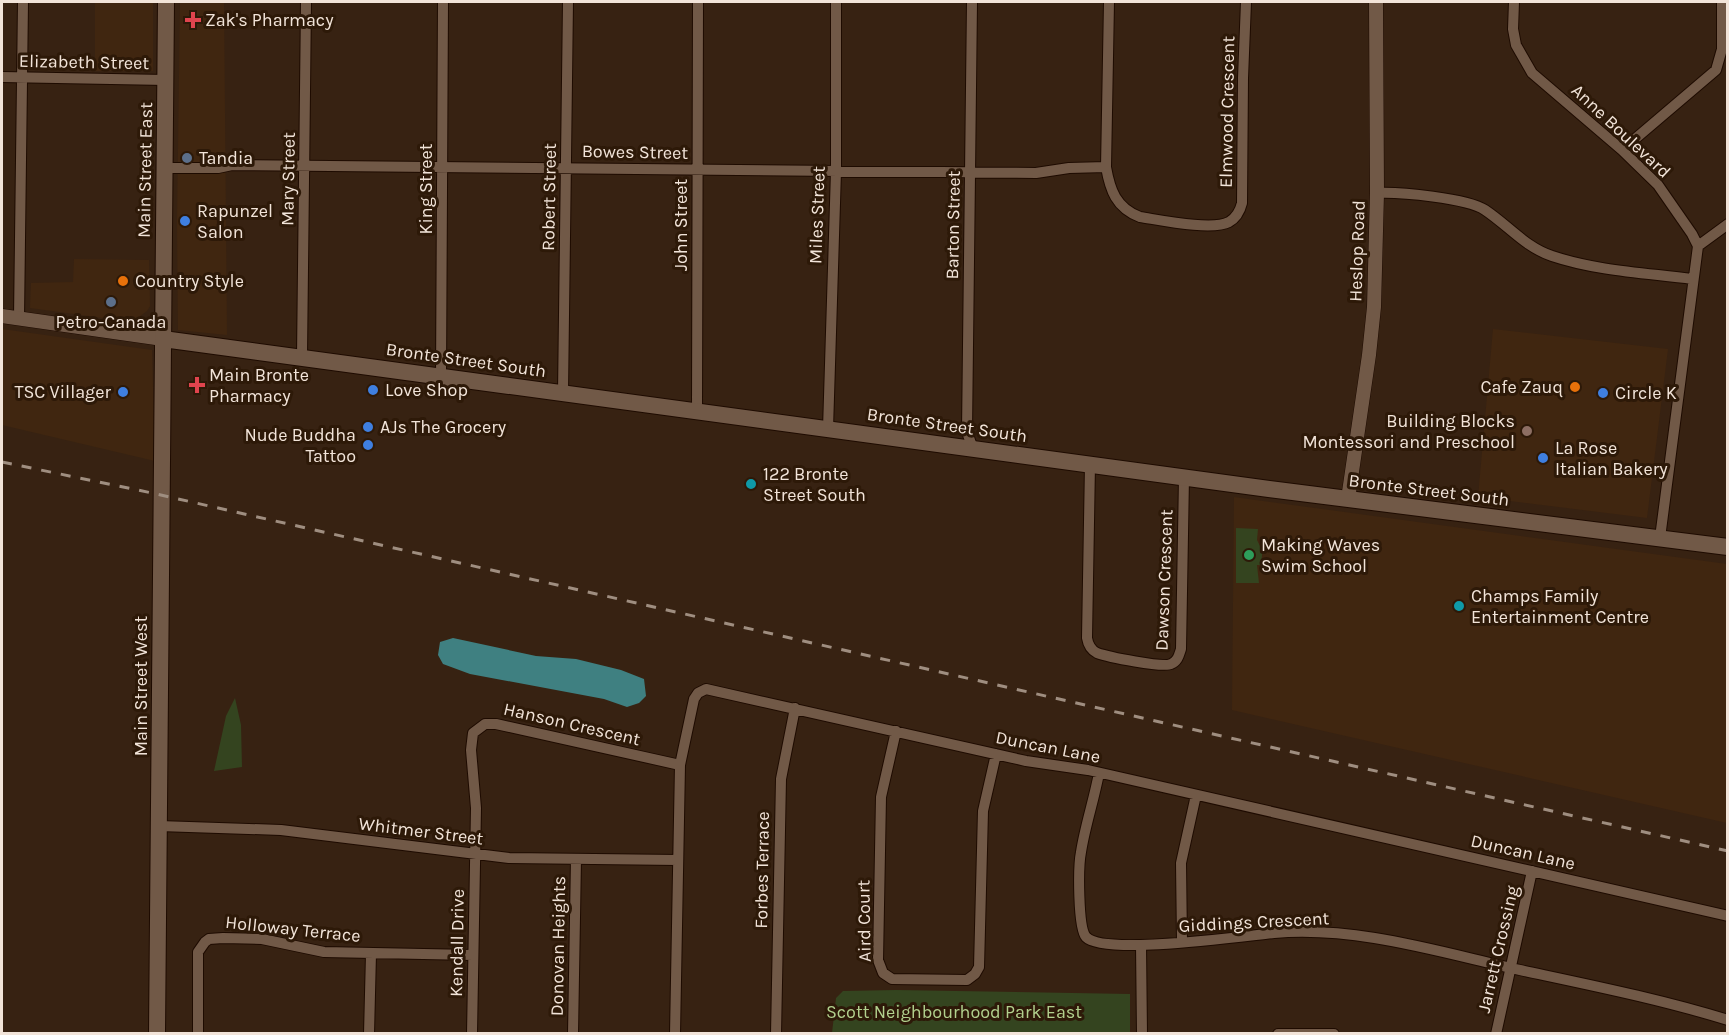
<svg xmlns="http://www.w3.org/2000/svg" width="1729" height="1035" viewBox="0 0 1729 1035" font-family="Karla,sans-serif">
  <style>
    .built { fill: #402610 }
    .green { fill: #34441f }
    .water { fill: #3f8081 }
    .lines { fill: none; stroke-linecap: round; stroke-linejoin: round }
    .minor-casing { stroke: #1e0b00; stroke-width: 12 }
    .tertiary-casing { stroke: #1e0b00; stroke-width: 15 }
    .secondary-casing { stroke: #1e0b00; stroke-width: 18 }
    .minor { stroke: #715947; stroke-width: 10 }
    .tertiary { stroke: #715947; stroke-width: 14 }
    .secondary { stroke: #715947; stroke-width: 16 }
    .rail { stroke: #9f8e80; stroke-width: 3; stroke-dasharray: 10 10; stroke-linecap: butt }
    .health-dot { fill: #e0444e; stroke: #2d1908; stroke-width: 2 }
    .service-dot { fill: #5c6f8a; stroke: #2d1908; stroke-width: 2 }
    .shop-dot { fill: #3f7fe0; stroke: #2d1908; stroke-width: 2 }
    .food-dot { fill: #e8710a; stroke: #2d1908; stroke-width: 2 }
    .education-dot { fill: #8d6e63; stroke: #2d1908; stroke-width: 2 }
    .culture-dot { fill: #0f9aa8; stroke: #2d1908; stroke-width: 2 }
    .leisure-dot { fill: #2e9e5b; stroke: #2d1908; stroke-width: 2 }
    .labels { text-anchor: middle; stroke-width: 6; stroke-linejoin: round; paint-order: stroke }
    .poi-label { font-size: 18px; fill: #f2e4d9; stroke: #2d1908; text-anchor: start }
    .street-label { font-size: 18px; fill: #f2e4d9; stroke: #2d1908 }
    .park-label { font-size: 18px; fill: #b2d18e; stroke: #2d1908 }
  </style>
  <rect width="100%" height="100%" fill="#372212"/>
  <path class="built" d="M95 2H153V71H95Z
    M180 2H224L227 335 178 330 177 223Z
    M74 259 149 260 150 306 147 311 132 322 30 308 31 283 73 282Z
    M2 329 152 350 155 461 2 425Z
    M1493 329 1668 349 1647 518 1478 497Z
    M1234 497 1727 564V823L1232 710Z"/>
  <path class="green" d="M1236 528 1258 529 1257 540 1260 546H1263L1261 565H1257L1259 583H1236Z
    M235 698 241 725 242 767 214 771 226 716Z
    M896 990 1130 994V1033H832L836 998 843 991Z"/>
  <path class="water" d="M453 638 536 656 576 659 621 670 644 679 646 696 639 703 627 707 604 699 470 674 443 664 438 655 440 642Z"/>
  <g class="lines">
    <g class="minor-casing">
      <path id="minor" d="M972 2 967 432 973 449
        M1109 2 1106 167C1110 190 1116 208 1140 217 1160 220 1212 231 1229 222 1236 218 1240 211 1242 203L1243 78 1246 2
        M1514 2 1513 29 1516 45 1532 73 1622 150 1658 185 1692 234 1698 246 1660 538
        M2 77 166 80
        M1622 150 1716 70 1722 49V2
        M164 168H218L232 165 1036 173 1069 168 1106 167
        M1377 193C1400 192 1467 198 1485 210 1509 226 1525 247 1552 256 1597 271 1646 273 1692 279
        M1698 246 1728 224
        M19 318 23 2
        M302 357 306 2
        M441 377 443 2
        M563 393 568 2
        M697 412 698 2
        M828 429 836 171V2
        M1090 464 1087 638C1088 644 1091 650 1097 653 1108 657 1163 668 1171 664 1178 661 1179 655 1181 649L1184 477
        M896 731 881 797 878 960 883 973 892 979 967 980 975 974 979 967 983 811 996 754
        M1099 773C1094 800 1085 826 1081 852 1078 867 1078 928 1086 937 1104 956 1244 936 1274 933 1358 926 1439 952 1520 970 1590 985 1660 999 1728 1020
        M159 826 281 830 509 858 678 860
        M1182 942 1181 863 1196 795
        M1141 945 1142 1034
        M198 1034V952L205 942 209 939 223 938 262 939 324 952 473 955
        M369 1034 371 954
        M472 1034 476 808 471 750 473 733 485 724H496L680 765
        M573 1034 576 859
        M675 1034 680 765 694 699 698 693 706 689 1026 761 1088 770 1728 916
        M776 1034 781 779 795 708
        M1278 1034H1334
        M1496 1034 1532 871"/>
    </g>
    <g class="tertiary-casing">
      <path id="tertiary" d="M2 316 163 339
        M1348 499 1369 355 1374 307 1377 193 1376 2"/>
    </g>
    <g class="secondary-casing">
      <path id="secondary" d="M163 339 1269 489 1728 547
        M157 1034 166 2"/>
    </g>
    <use href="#minor" class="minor"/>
    <use href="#tertiary" class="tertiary"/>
    <use href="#secondary" class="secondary"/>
    <path class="rail" d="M2 462 152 493 1728 851"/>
  </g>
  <g class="health-dot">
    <path d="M190 11h6v6h6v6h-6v6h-6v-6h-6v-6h6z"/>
    <path d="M194 376h6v6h6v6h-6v6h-6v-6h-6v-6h6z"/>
  </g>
  <g class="service-dot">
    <circle cx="187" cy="158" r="6"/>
    <circle cx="111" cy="302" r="6"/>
  </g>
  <g class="shop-dot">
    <circle cx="185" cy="221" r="6"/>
    <circle cx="373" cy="390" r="6"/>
    <circle cx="123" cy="392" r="6"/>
    <circle cx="1603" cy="393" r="6"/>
    <circle cx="368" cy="427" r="6"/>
    <circle cx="368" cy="445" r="6"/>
    <circle cx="1543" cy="458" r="6"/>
  </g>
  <g class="food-dot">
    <circle cx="123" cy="281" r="6"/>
    <circle cx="1575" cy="387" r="6"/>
  </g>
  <circle class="education-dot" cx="1527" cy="431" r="6"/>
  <g class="culture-dot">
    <circle cx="751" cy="484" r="6"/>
    <circle cx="1459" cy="606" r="6"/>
  </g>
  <circle class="leisure-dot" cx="1249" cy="555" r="6"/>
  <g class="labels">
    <g class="poi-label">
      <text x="205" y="26">Zak's Pharmacy</text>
      <text x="199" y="164">Tandia</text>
      <text x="197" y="217">Rapunzel<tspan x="197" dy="21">Salon</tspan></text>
      <text x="135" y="287">Country Style</text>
      <text x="111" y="328" text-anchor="middle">Petro-Canada</text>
      <text x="209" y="381">Main Bronte<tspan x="209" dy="21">Pharmacy</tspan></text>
      <text x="1563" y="393" text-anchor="end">Cafe Zauq</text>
      <text x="385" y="396">Love Shop</text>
      <text x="111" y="398" text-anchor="end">TSC Villager</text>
      <text x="1615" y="399">Circle K</text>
      <text x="1515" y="427" text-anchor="end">Building Blocks<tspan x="1515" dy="21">Montessori and Preschool</tspan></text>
      <text x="380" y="433">AJs The Grocery</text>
      <text x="356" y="441" text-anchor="end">Nude Buddha<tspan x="356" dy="21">Tattoo</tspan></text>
      <text x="1555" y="454">La Rose<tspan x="1555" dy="21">Italian Bakery</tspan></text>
      <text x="763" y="480">122 Bronte<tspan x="763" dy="21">Street South</tspan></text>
      <text x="1261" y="551">Making Waves<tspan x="1261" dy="21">Swim School</tspan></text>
      <text x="1471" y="602">Champs Family<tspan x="1471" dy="21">Entertainment Centre</tspan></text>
    </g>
    <g class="street-label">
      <text transform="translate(84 62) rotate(1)" y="6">Elizabeth Street</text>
      <text transform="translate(1227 112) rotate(-89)" y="6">Elmwood Crescent</text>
      <text transform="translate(1621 131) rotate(43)" y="6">Anne Boulevard</text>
      <text transform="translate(635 152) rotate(1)" y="6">Bowes Street</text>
      <text transform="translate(145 170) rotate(-89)" y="6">Main Street East</text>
      <text transform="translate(288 179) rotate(-89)" y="6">Mary Street</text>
      <text transform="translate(426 189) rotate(-90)" y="6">King Street</text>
      <text transform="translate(549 197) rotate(-89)" y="6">Robert Street</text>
      <text transform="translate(817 215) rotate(-88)" y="6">Miles Street</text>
      <text transform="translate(681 225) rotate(-90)" y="6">John Street</text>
      <text transform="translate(953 225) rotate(-89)" y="6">Barton Street</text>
      <text transform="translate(1357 251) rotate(-88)" y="6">Heslop Road</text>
      <text transform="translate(466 360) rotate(8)" y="6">Bronte Street South</text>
      <text transform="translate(947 425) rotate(8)" y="6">Bronte Street South</text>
      <text transform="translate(1429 490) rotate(7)" y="6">Bronte Street South</text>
      <text transform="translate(1164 580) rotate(-88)" y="6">Dawson Crescent</text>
      <text transform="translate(141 686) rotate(-90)" y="6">Main Street West</text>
      <text transform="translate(572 724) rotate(13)" y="6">Hanson Crescent</text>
      <text transform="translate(1048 747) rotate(11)" y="6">Duncan Lane</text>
      <text transform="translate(421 831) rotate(7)" y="6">Whitmer Street</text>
      <text transform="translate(1523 852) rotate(13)" y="6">Duncan Lane</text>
      <text transform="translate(762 870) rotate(-89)" y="6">Forbes Terrace</text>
      <text transform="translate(864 921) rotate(-91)" y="6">Aird Court</text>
      <text transform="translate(1254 922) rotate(-3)" y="6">Giddings Crescent</text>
      <text transform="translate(293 929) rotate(6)" y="6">Holloway Terrace</text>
      <text transform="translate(457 943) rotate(-89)" y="6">Kendall Drive</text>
      <text transform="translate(558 946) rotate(-89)" y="6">Donovan Heights</text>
      <text transform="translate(1498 949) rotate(-77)" y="6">Jarrett Crossing</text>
    </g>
    <g class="park-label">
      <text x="954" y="1018">Scott Neighbourhood Park East</text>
    </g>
  </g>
  <rect width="1729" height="1035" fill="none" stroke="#f2e4d9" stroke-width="6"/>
</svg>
